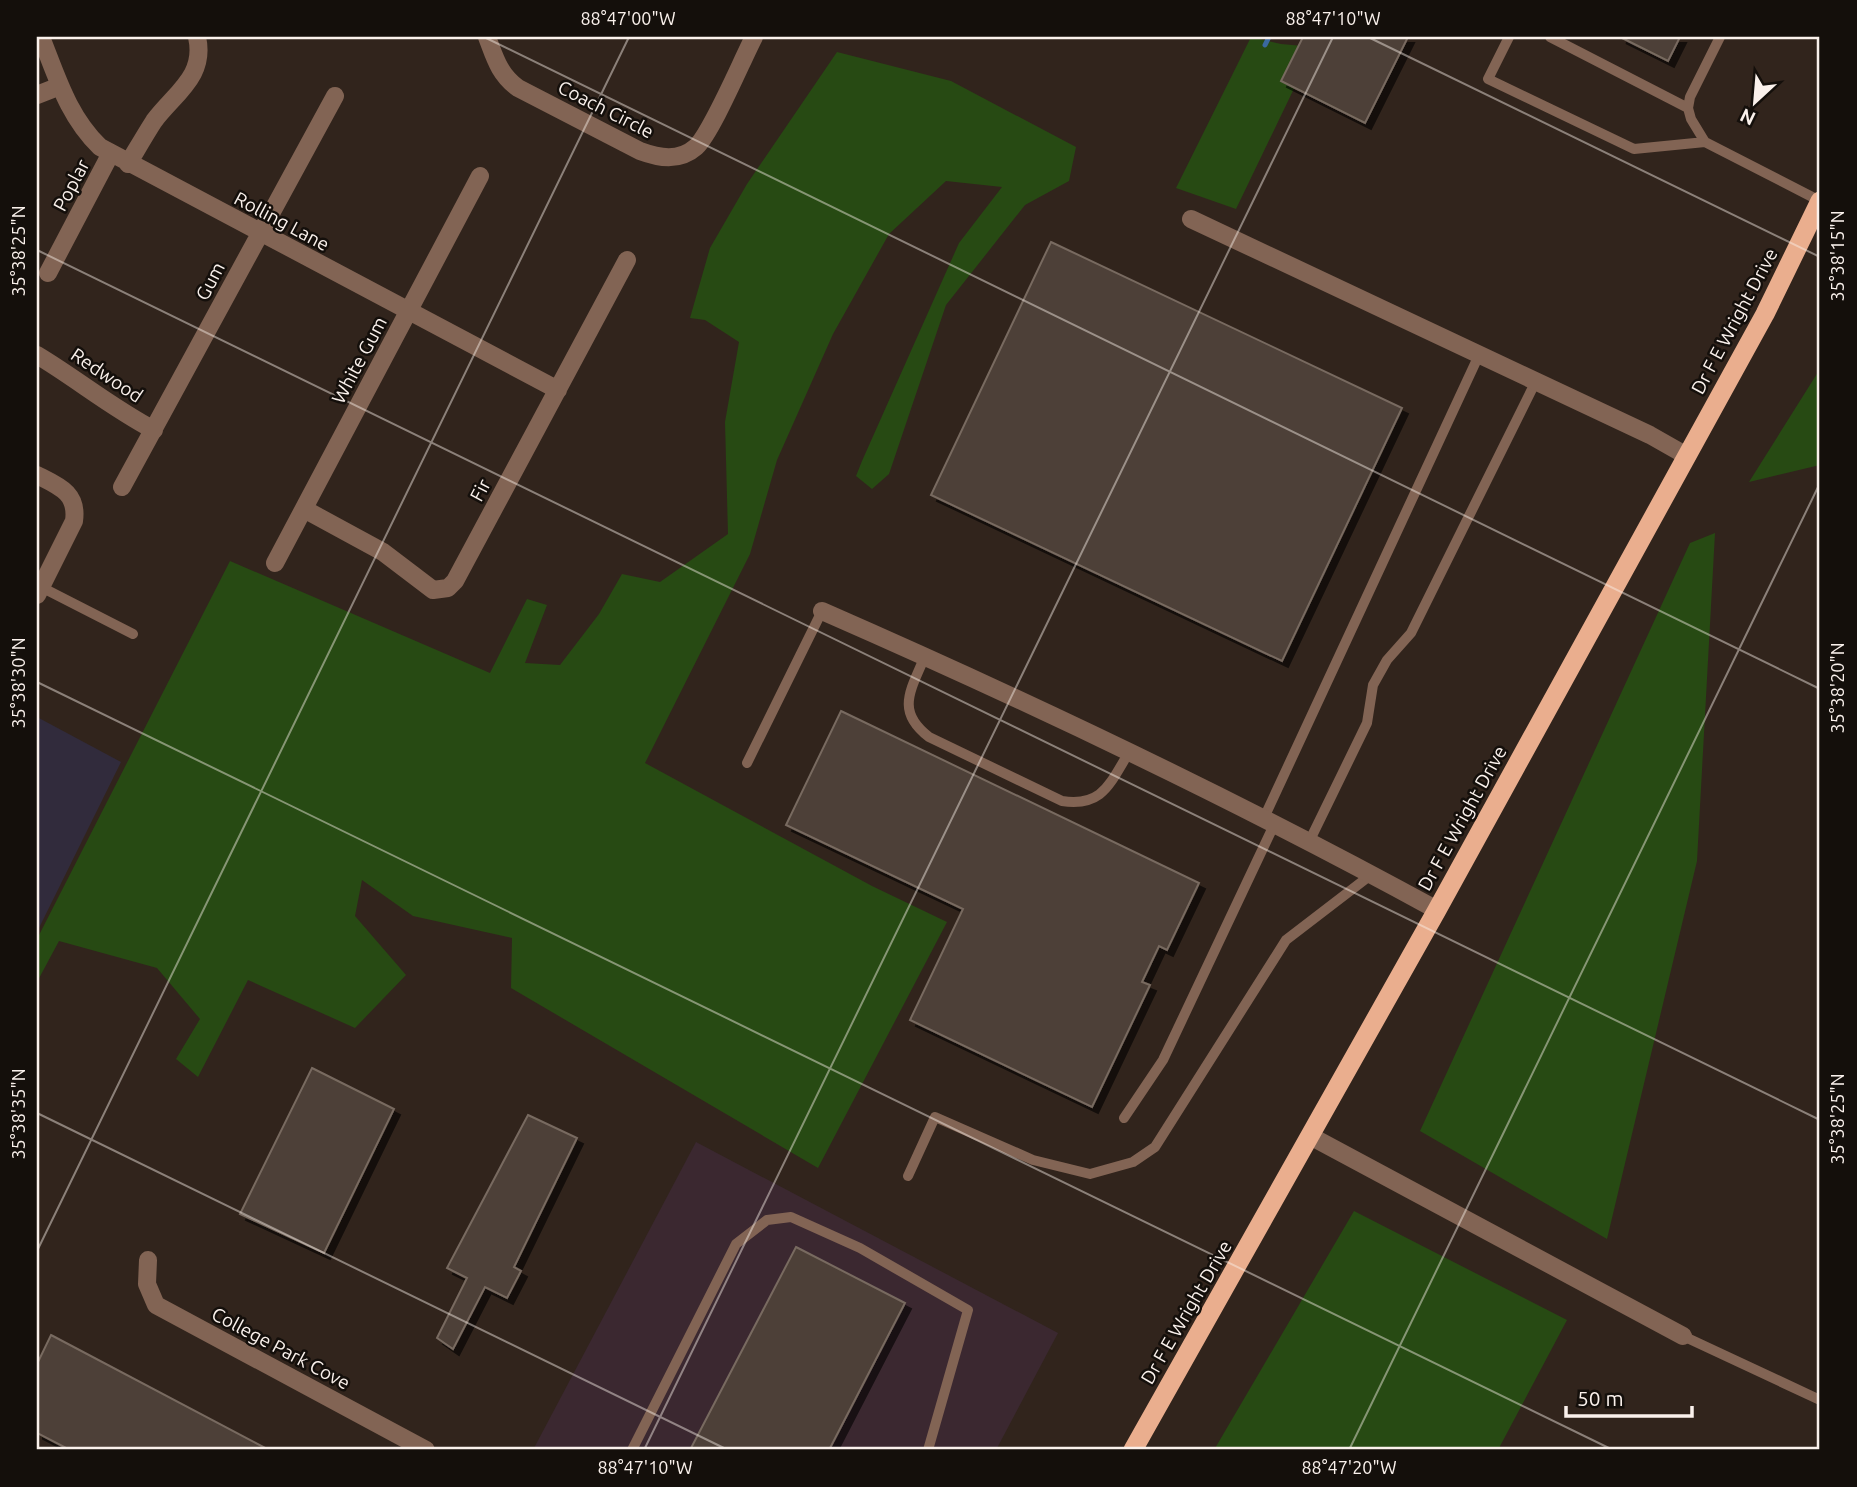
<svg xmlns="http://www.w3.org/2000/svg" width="1857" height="1487" viewBox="0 0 1857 1487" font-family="Ubuntu,sans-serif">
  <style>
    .industrial { fill: #3b2830 }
    .education { fill: #312b3c }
    .green { fill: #274a13 }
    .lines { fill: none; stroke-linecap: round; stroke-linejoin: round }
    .stream { stroke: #3a699f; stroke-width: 5 }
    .building { fill: #4d4037; stroke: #786a60; stroke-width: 2; filter: url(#shadow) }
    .service { stroke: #826454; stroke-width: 10 }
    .minor { stroke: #826454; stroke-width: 18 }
    .trunk { stroke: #eaae8e; stroke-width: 19 }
    .ticks { fill: none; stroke: #faf1ec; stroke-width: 2; stroke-opacity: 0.45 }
    .labels { text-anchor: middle; stroke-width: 5; stroke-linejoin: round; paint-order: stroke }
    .street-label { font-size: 19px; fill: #faf1ec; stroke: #140f0b }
    .neatline { fill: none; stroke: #faf1ec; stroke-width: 2.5 }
    .ticks-label { font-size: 18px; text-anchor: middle; fill: #faf1ec }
  </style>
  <defs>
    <filter id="shadow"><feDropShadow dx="6" dy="6" stdDeviation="0" flood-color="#0009"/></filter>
  </defs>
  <rect width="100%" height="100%" fill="#31241c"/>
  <path class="industrial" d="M696 1142 1058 1333 996 1450H533Z"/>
  <path class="education" d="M37 717 121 762 37 932Z"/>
  <path class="green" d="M1251 37 1281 44 1314 47 1236 209 1176 188Z
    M837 52 951 81 1076 147 1069 181 1025 205 946 305 889 474 872 489 856 476 862 461 959 243 1002 187 946 181 889 234 833 334 777 460 750 554 645 763 872 886 947 922 818 1168 511 988 512 938 413 916 362 880 355 916 406 975 355 1028 248 980 198 1077 176 1059 200 1019 157 968 59 941 37 982V939L230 561 490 673 527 599 547 605 525 663 560 665 599 614 622 574 660 582 728 534 725 422 739 342 705 320 690 318 710 248 747 184Z
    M1820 369V465L1749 482Z
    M1715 533 1697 861 1607 1239 1420 1131 1690 543Z
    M1354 1211 1567 1320 1498 1450H1214Z"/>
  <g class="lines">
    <path class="stream" d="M1265 45 1269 37"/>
  </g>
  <path class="building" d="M1303 37H1408L1365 123 1281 81Z
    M1620 37H1680L1668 61Z
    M1051 242 1402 408 1282 661 931 495Z
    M841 711 1199 883 1167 950 1159 946 1142 982 1150 985 1092 1107 910 1020 963 909 786 825Z
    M312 1068 394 1109 324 1253 240 1214Z
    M528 1115 577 1138 514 1267 521 1271 507 1298 485 1287 453 1349 437 1338 467 1278 447 1268Z
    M796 1247 905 1303 829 1450H690Z
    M51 1335 269 1450H70L37 1433V1364Z"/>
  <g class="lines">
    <path class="service" d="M1509 37 1488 79 1634 149 1705 142
      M1550 37 1688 108
      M1720 37 1690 97 1688 108 1691 119 1705 142 1820 201
      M41 587 133 634
      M925 656C911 690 895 711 929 737L1062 801C1102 807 1109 785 1128 754
      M747 763 822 611
      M1263 820 1479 355
      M1309 842 1367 723 1373 685 1387 660 1411 633 1536 381
      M1124 1118 1163 1060 1274 825
      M908 1176 935 1117 1033 1160 1090 1174 1133 1162 1155 1147 1286 940 1372 874
      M1683 1336 1820 1400
      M632 1450 736 1244 767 1220 791 1217 860 1248 968 1310 928 1450"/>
    <path class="minor" d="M41 37C57 77 68 116 100 147L558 390
      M487 37C495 58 499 74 518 88L640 151C659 158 679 162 696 147 712 132 742 60 754 37
      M37 95 60 86
      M128 164C137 149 145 135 154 121 175 93 206 76 197 37
      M1191 219 1650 435 1687 456
      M48 273 111 153
      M37 355C77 379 112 408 154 430
      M37 475C59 486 78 493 74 521L37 595
      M122 487 335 96
      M304 509 383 552 433 590 448 588 455 581 627 260
      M275 563 480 176
      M822 611C1030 702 1238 801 1437 910
      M1312 1137 1683 1336
      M148 1260 147 1284 156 1305 426 1450"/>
    <path class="trunk" d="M1133 1450 1437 910 1765 314 1820 201"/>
  </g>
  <path class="ticks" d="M484 37 1820 689M1368 37 1820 257M37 250 1820 1120M37 682 1613 1450M37 1113 728 1450M37 1251 629 37M644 1450 1333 37M1349 1450 1820 483"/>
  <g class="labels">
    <g class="street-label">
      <text transform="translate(606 109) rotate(27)" y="7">Coach Circle</text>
      <text transform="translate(71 185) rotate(-62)" y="7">Poplar</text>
      <text transform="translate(282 221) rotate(28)" y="7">Rolling Lane</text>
      <text transform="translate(210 281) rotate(-62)" y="7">Gum</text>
      <text transform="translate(1734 321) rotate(-62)" y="7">Dr F E Wright Drive</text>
      <text transform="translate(359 360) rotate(-62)" y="7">White Gum</text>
      <text transform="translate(107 375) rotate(34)" y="7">Redwood</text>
      <text transform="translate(480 490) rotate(-62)" y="7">Fir</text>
      <text transform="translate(1462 818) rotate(-61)" y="7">Dr F E Wright Drive</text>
      <text transform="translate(1186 1312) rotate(-60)" y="7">Dr F E Wright Drive</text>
      <text transform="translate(281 1348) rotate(28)" y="7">College Park Cove</text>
    </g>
  </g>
  <rect width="1857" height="1487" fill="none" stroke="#140f0b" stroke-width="77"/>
  <g transform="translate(1755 102) rotate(206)" stroke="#140f0b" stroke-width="5" paint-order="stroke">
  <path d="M0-5L12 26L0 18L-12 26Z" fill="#faf1ec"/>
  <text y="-10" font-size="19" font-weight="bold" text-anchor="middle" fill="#faf1ec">N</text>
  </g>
  <path d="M1566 1406v10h126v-10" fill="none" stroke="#faf1ec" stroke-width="3.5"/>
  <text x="1577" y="1406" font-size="21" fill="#faf1ec" stroke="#140f0b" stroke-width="5" paint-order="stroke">50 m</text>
  <rect x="38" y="38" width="1780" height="1410" class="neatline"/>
  <g class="ticks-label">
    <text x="628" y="25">88°47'00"W</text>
    <text x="1333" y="25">88°47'10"W</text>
    <text transform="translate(19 251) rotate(-90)" y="6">35°38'25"N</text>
    <text transform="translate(1838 256) rotate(-90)" y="6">35°38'15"N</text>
    <text transform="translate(19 683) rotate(-90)" y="6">35°38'30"N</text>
    <text transform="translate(1838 688) rotate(-90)" y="6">35°38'20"N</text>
    <text transform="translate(19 1114) rotate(-90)" y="6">35°38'35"N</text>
    <text transform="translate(1838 1119) rotate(-90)" y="6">35°38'25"N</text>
    <text x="645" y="1474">88°47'10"W</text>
    <text x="1349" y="1474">88°47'20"W</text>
  </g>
</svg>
